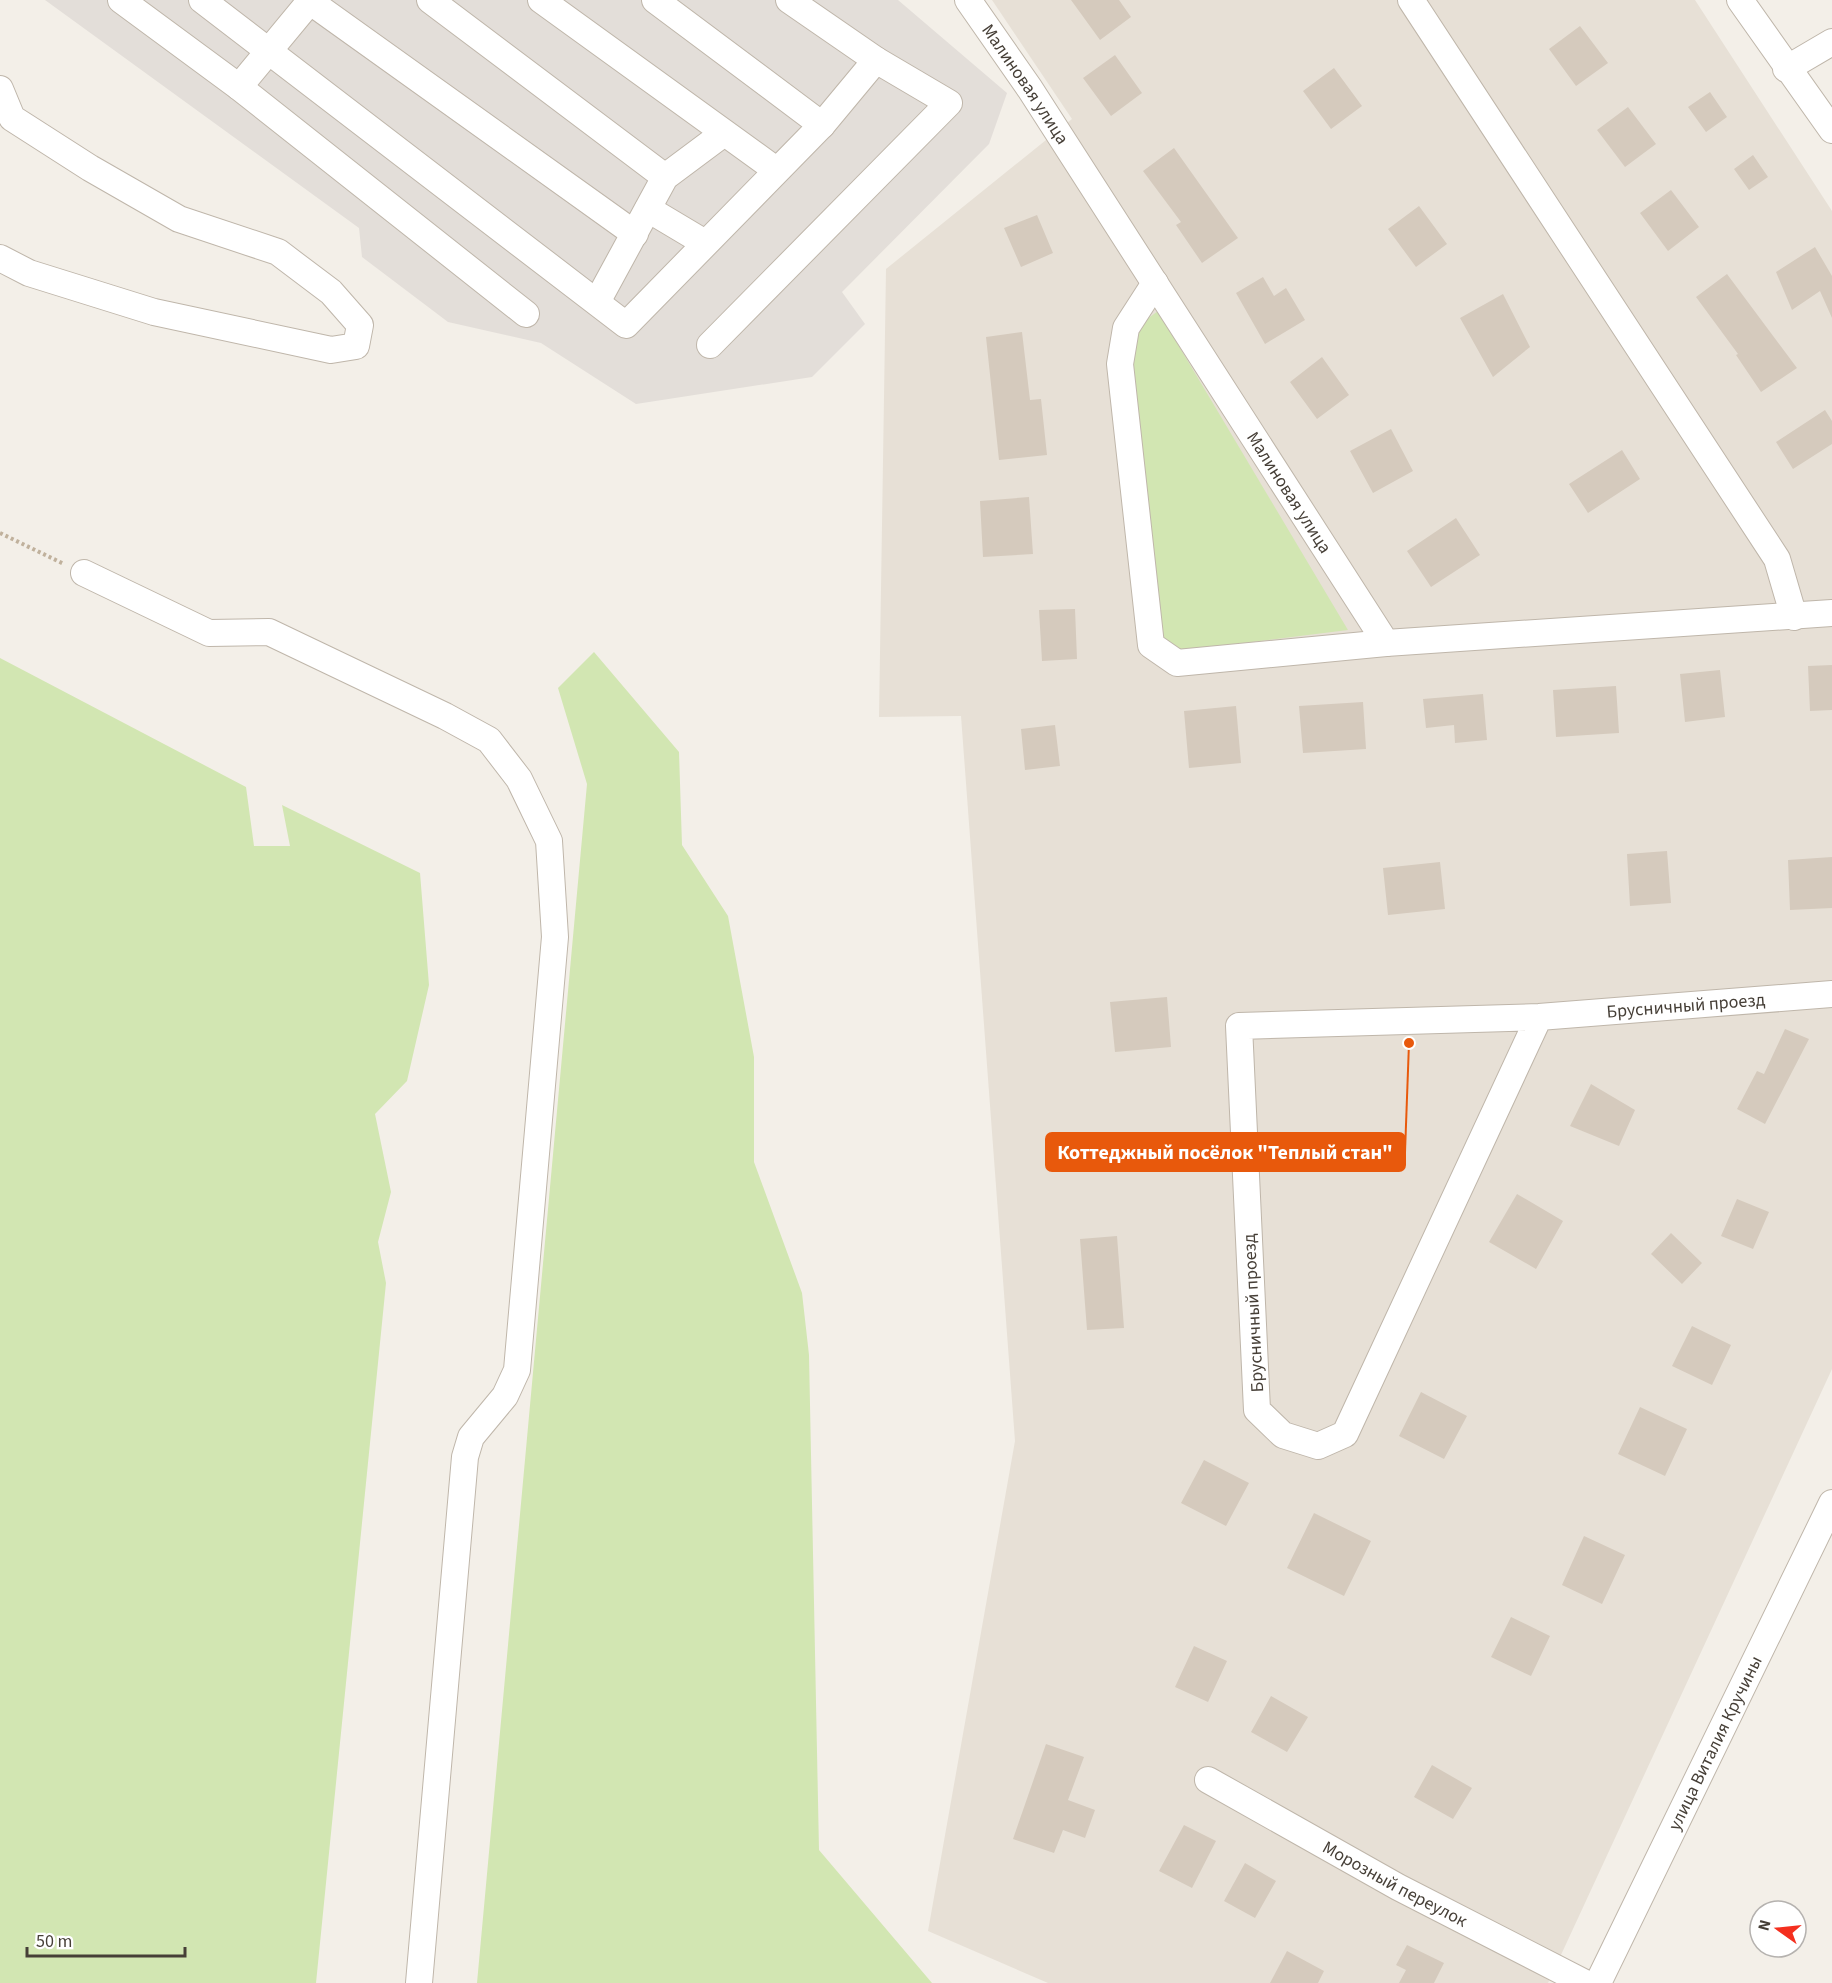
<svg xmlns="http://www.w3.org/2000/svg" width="1832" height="1983" viewBox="0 0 1832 1983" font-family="'Source Sans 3',sans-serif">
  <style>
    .residential { fill: #e7e0d6 }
    .industrial { fill: #e3ded9 }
    .green { fill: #d2e6b2 }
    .building { fill: #d5cabd }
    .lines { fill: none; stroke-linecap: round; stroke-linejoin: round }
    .minor-casing { stroke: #bfb6aa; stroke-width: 28 }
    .path { stroke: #c0b19c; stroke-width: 4; stroke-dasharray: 3 3; stroke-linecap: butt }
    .minor { stroke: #fff; stroke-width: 26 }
    .labels { text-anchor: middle; stroke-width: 4.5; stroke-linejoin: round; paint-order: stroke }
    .street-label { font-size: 18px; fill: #463f37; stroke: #fff }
    .leader { fill: none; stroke: #e8590c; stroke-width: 2 }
    .callout-dot { fill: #e8590c; stroke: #fff; stroke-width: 2 }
    .callout { fill: #e8590c; stroke: #e8590c; stroke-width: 2 }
    .callout-label { font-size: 20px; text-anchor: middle; font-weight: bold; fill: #fff }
  </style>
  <rect width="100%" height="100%" fill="#f3efe8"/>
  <path class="residential" d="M992 0H1695L1832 211V1369L1548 1983H1048L928 1931 1015 1441 961 716 879 717 886 269 1072 119Z"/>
  <path class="industrial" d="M45 0H898L1007 93 989 144 842 292 865 324 812 377 636 404 541 343 448 322 362 257 359 228Z"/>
  <path class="green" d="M1158 311 1348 630 1182 651 1162 638 1129 370 1135 328Z
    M594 652 679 752 682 845 728 916 754 1057V1162L802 1293 809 1355 819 1850 932 1983H477L587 784 558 688Z
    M0 658 246 787 254 846H290L282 805 420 873 429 985 407 1081 375 1114 391 1192 378 1242 386 1283 316 1983H0Z"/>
  <path class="building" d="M1071 0H1119L1131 17 1100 40Z
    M1580 26 1608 63 1576 86 1549 49Z
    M1115 55 1142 93 1111 116 1083 78Z
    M1334 68 1362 106 1331 129 1303 91Z
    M1710 92 1727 117 1706 132 1688 107Z
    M1628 107 1656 144 1625 167 1597 130Z
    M1174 148 1238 238 1202 263 1176 225 1181 222 1143 171Z
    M1753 155 1768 177 1749 190 1734 169Z
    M1671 190 1699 227 1668 251 1640 213Z
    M1419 206 1447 244 1416 267 1388 229Z
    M1037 215 1053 253 1021 267 1004 228Z
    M1815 247 1832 276V318L1820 291 1792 310 1776 272Z
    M1727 274 1797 368 1761 392 1736 355 1738 354 1696 297Z
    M1263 277 1274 296 1286 288 1305 320 1265 344 1236 293Z
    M1503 294 1530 347 1493 377 1460 318Z
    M1022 332 1030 400 1041 399 1047 455 999 460 986 337Z
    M1322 357 1349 395 1317 419 1290 382Z
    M1825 410 1832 421V444L1793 469 1776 442Z
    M1391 429 1413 471 1373 493 1350 451Z
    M1622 450 1640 479 1588 513 1569 484Z
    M1029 497 1033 554 983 557 980 501Z
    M1456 518 1480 555 1431 587 1407 551Z
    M1075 609 1077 659 1042 661 1039 610Z
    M1832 665V710L1810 711 1808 666Z
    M1720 670 1725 717 1685 722 1680 674Z
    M1616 686 1619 733 1556 737 1553 690Z
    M1483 694 1487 740 1455 743 1454 725 1426 728 1423 699Z
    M1363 702 1366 749 1303 753 1299 706Z
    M1236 706 1241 763 1189 768 1184 711Z
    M1055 725 1060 766 1025 770 1021 729Z
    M1667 851 1671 903 1630 906 1627 854Z
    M1832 857V908L1790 910 1788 860Z
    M1440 862 1445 909 1388 915 1383 868Z
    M1167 997 1171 1047 1115 1052 1110 1002Z
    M1785 1029 1809 1039 1765 1124 1737 1109 1757 1071 1764 1074Z
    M1591 1084 1635 1110 1619 1146 1570 1126Z
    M1517 1194 1563 1221 1536 1269 1489 1242Z
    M1737 1199 1769 1212 1753 1249 1721 1236Z
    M1671 1233 1702 1263 1682 1284 1651 1254Z
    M1117 1236 1124 1328 1087 1330 1080 1239Z
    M1692 1326 1731 1345 1712 1385 1672 1366Z
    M1421 1392 1467 1416 1444 1459 1399 1436Z
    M1640 1407 1687 1429 1665 1476 1618 1454Z
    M1204 1460 1249 1483 1226 1526 1181 1503Z
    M1314 1513 1371 1541 1344 1596 1287 1568Z
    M1584 1536 1625 1555 1602 1604 1562 1585Z
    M1511 1617 1550 1636 1531 1676 1491 1657Z
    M1194 1646 1227 1661 1208 1702 1175 1687Z
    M1271 1696 1308 1717 1287 1752 1251 1732Z
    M1046 1744 1084 1757 1068 1800 1095 1810 1085 1838 1063 1830 1054 1853 1013 1839Z
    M1432 1765 1472 1788 1453 1819 1414 1797Z
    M1184 1825 1216 1841 1192 1888 1159 1871Z
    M1245 1863 1276 1881 1255 1918 1224 1901Z
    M1407 1945 1444 1963 1434 1983H1399L1406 1970 1396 1965Z
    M1287 1951 1324 1971 1318 1983H1270Z"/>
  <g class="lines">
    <g class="minor-casing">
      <g id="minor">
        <path d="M121 0 239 87 311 0"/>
        <path d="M202 0 626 325 822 125 876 60 949 103 710 345"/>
        <path d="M308 0 635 234"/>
        <path d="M430 0 665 177"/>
        <path d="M541 0 776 170"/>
        <path d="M655 0 822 125"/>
        <path d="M789 0 876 60"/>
        <path id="s1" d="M968 0 1030 89 1386 643 1832 613"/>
        <path d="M1411 0 1777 559 1794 617"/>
        <path d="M1740 0 1832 130"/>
        <path d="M1786 69 1832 42"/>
        <path d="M239 87 526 314"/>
        <path d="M0 89 12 118 90 168 179 219 278 252 331 292 360 325 356 346 331 350 154 312 29 273 0 258"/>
        <path d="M648 209 705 243"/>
        <path d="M1155 283 1126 328 1120 364 1151 645 1177 663 1386 643"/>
        <path d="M597 302 665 177 724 133"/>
        <path d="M84 573 209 633 269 632 445 716 489 740 519 779 549 841 555 937 517 1370 505 1396 471 1437 465 1457 419 1983"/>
        <path id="s2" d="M1539 1017 1345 1434 1318 1446 1283 1435 1257 1410 1239 1026 1539 1017 1832 994"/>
        <path id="s3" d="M1208 1780 1398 1887 1585 1983"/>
        <path id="s4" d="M1598 1983 1832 1503"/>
      </g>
    </g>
    <path class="path" d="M0 533 64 564"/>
    <use href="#minor" class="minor"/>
  </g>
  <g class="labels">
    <g class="street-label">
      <text dy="6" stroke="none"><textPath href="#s1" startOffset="102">Малиновая улица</textPath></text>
      <text dy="6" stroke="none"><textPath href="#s1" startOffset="588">Малиновая улица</textPath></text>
      <text dy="6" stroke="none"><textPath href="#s2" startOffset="1394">Брусничный проезд</textPath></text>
      <text transform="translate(1253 1313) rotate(-93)" y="6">Брусничный проезд</text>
      <text dy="6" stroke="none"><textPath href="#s4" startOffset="267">улица Виталия Кручины</textPath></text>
      <text dy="6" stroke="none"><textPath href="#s3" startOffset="214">Морозный переулок</textPath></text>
    </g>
  </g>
  <path class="leader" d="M1409 1043L1405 1152"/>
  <circle class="callout-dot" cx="1409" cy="1043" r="6"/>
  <rect class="callout" x="1046" y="1133" width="359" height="38" rx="6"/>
  <g class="callout-label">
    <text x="1225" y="1159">Коттеджный посёлок "Теплый стан"</text>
  </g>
  <g transform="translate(1778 1929) rotate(285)"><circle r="28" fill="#ffffff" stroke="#b5b2af" stroke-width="1.5"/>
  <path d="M0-4.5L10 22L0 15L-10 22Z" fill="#f42f1e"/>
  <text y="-9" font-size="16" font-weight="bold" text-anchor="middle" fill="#463f37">N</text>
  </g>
  <path d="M27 1947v9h158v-9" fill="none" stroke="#463f37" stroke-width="3"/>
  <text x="36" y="1947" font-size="18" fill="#463f37" stroke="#ffffff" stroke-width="4.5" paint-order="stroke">50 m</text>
</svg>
